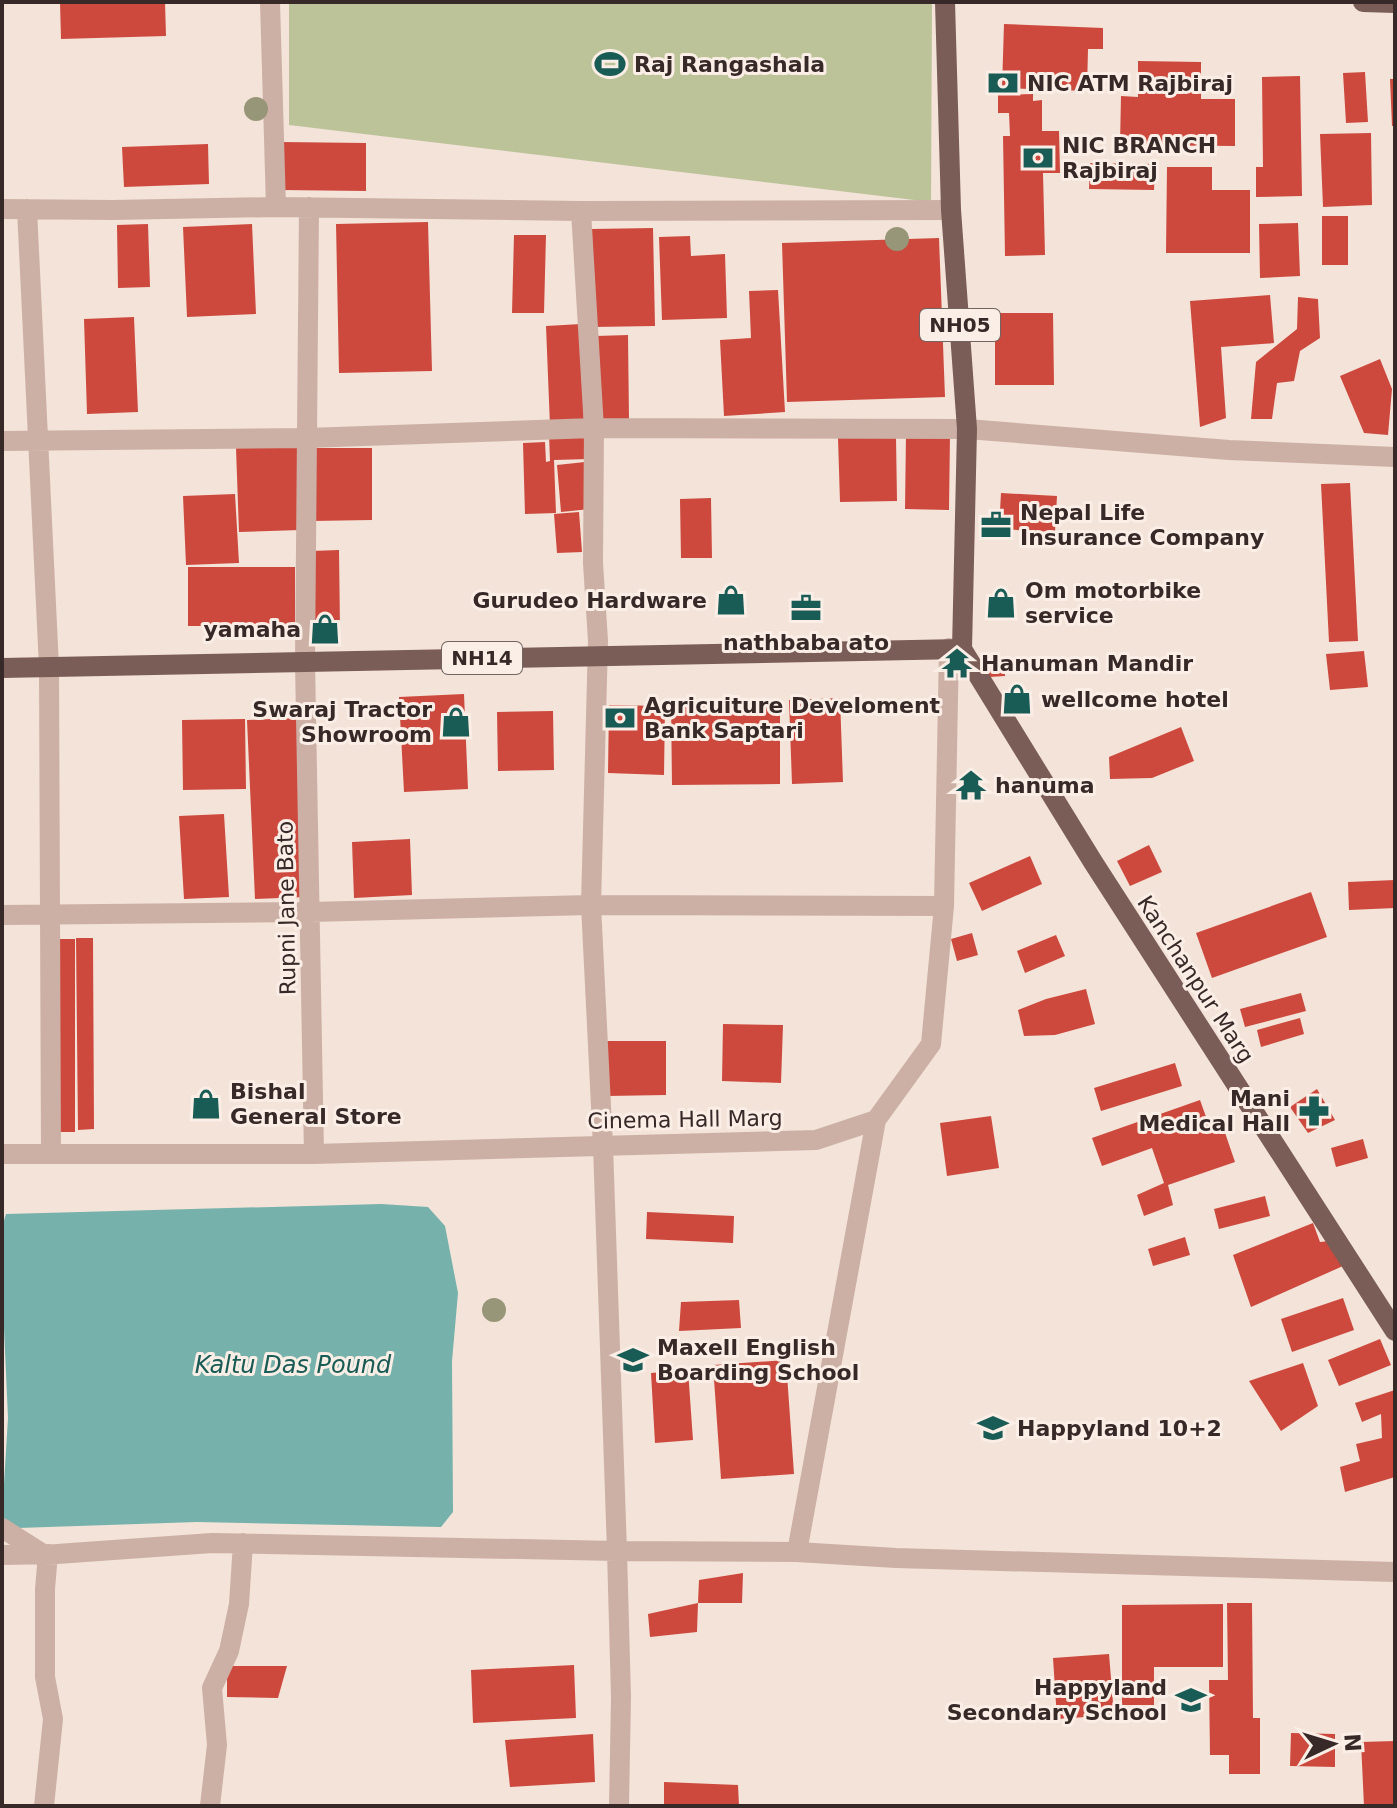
<svg xmlns="http://www.w3.org/2000/svg" width="1397" height="1808" viewBox="0 0 1397 1808" font-family="'DejaVu Sans',sans-serif">
  <style>
    .green { fill: #bcc398 }
    .water { fill: #76b2ab }
    .building { fill: #ce493d }
    .lines { fill: none; stroke-linecap: round; stroke-linejoin: round }
    .minor { stroke: #ccb0a5; stroke-width: 20 }
    .major { stroke: #7a5d56; stroke-width: 20 }
    .tree { fill: #989678 }
    .labels { text-anchor: middle; stroke-width: 6; stroke-linejoin: round; paint-order: stroke }
    .shield { fill: #fbeee6; stroke: #726460; stroke-width: 2 }
    .shield-label { font-size: 20px; font-weight: bold; fill: #372927 }
    .poi-label { font-size: 22px; font-weight: bold; fill: #372927; stroke: #fbeee6; text-anchor: start }
    .street-label { font-size: 22px; fill: #372927; stroke: #fbeee6 }
    .water-label { font-size: 24px; font-style: italic; fill: #195b55; stroke: #fbeee6 }
  </style>
  <rect width="100%" height="100%" fill="#f3e3d9"/>
  <path class="green" d="M289 2H932L931 202 289 125Z"/>
  <path class="water" d="M381 1204 428 1207 445 1226 458 1293 452 1361 453 1512 441 1527 197 1522 18 1528 2 1517 8 1418 2 1284V1227L6 1214Z"/>
  <path class="building" d="M60 2H165L166 36 61 39Z
    M1004 24 1103 28V49H1088L1087 91 1002 88Z
    M1138 61 1201 62V99H1235V146L1120 145 1121 96 1138 97Z
    M1365 72 1368 122 1346 123 1343 73Z
    M1300 76 1302 196 1256 197V167H1263L1262 77Z
    M1390 79H1395V126H1392Z
    M1033 94V101L1042 100V131H1059L1060 173H1043L1045 255 1005 256 1003 136H1010L1009 113H998V95Z
    M1371 133 1372 205 1323 207 1320 134Z
    M281 142 366 143V191L281 190Z
    M208 144 209 184 124 187 122 147Z
    M1090 163 1155 164 1154 190 1089 189Z
    M1167 167H1212V190H1250V253H1166Z
    M1322 216H1348V265H1322Z
    M428 222 432 371 339 373 336 224Z
    M1298 223 1300 276 1260 278 1259 224Z
    M148 224 150 287 118 288 117 225Z
    M252 224 256 314 187 317 183 227Z
    M653 228 655 326 593 327 592 229Z
    M514 235H546L544 313H512Z
    M690 236 691 256 725 254 727 318 662 320 659 237Z
    M939 238 945 397 787 402 782 243Z
    M778 290 785 412 724 416 720 340 751 338 749 291Z
    M1270 295 1274 343 1221 347 1226 418 1200 427 1190 301Z
    M1298 297 1318 299 1320 338 1300 351 1294 381 1277 383 1272 419H1251L1256 362 1297 329Z
    M995 313H1053L1054 385H995Z
    M134 317 138 412 87 414 84 319Z
    M581 324 584 424 550 426 546 326Z
    M628 335 629 420H597L596 336Z
    M1380 359 1392 389 1388 435 1364 433 1340 376Z
    M588 433 589 459 554 460 556 513 525 514 523 443 545 442 546 462 550 461 549 434Z
    M906 434H950L949 510 905 509Z
    M896 437 897 501 840 502 838 438Z
    M297 446 300 530 239 532 236 448Z
    M310 448H372V520L311 521Z
    M585 462 590 509 561 512 557 465Z
    M1350 483 1358 641 1329 642 1321 484Z
    M1001 493 1057 496 1055 532 999 529Z
    M235 494 239 563 186 565 183 496Z
    M711 498 712 558H681L680 499Z
    M579 512 582 552 557 553 554 514Z
    M339 550 340 629 313 630 311 551Z
    M188 567H295V626H188Z
    M1364 651 1368 687 1330 690 1326 654Z
    M1004 658 1005 676 989 677 987 660Z
    M464 694 468 789 404 792 399 697Z
    M840 698 843 782 792 784 789 700Z
    M780 701V784L672 785 671 702Z
    M609 705 665 706 664 775 608 773Z
    M553 711 554 770 498 771 497 712Z
    M297 718 305 897 255 899 247 720Z
    M245 719 246 789 183 790 182 720Z
    M1181 727 1194 761 1152 778 1110 779 1109 757Z
    M224 814 229 897 184 899 179 816Z
    M410 839 412 895 354 898 352 842Z
    M1149 845 1162 872 1130 886 1117 861Z
    M1030 856 1042 884 982 911 969 883Z
    M1395 880V908L1349 910 1348 882Z
    M1311 892 1327 937 1212 978 1196 933Z
    M972 933 978 955 957 961 951 939Z
    M1056 935 1065 956 1025 973 1017 951Z
    M76 938H93L94 1129 78 1130Z
    M52 939H75V1132H53Z
    M1086 989 1095 1024 1055 1035 1024 1036 1018 1010 1046 999Z
    M1301 993 1306 1011 1245 1027 1240 1009Z
    M1300 1018 1304 1034 1261 1047 1257 1030Z
    M723 1024 783 1025 781 1083 722 1081Z
    M607 1041H666V1095L607 1096Z
    M1175 1063 1182 1086 1101 1111 1094 1088Z
    M1317 1089 1335 1120 1308 1133 1290 1107Z
    M1200 1100 1210 1128 1222 1124 1235 1162 1168 1185 1173 1205 1144 1216 1137 1195 1164 1183 1152 1148 1102 1166 1092 1138Z
    M991 1116 999 1168 947 1176 940 1123Z
    M1363 1139 1368 1158 1336 1167 1331 1148Z
    M1265 1196 1270 1216 1219 1229 1214 1209Z
    M647 1212 734 1216 733 1243 646 1239Z
    M1313 1223 1320 1242 1329 1241 1343 1266 1251 1307 1233 1255Z
    M1185 1237 1190 1255 1153 1266 1148 1249Z
    M1343 1298 1354 1330 1292 1352 1281 1319Z
    M739 1300 741 1328 679 1331 681 1302Z
    M1380 1339 1391 1365 1339 1386 1328 1360Z
    M786 1360 794 1474 721 1479 713 1365Z
    M1303 1363 1318 1406 1281 1431 1249 1381Z
    M688 1370 693 1440 655 1443 651 1373Z
    M1395 1390V1477L1345 1492 1340 1467 1360 1461 1356 1444 1382 1438 1381 1414 1362 1422 1355 1403Z
    M743 1573 742 1603H698L699 1580Z
    M698 1603 697 1632 650 1637 648 1614Z
    M1227 1603H1252L1253 1718H1260V1774H1229V1755H1210L1209 1680H1228Z
    M1223 1604V1667H1154V1705H1122V1605Z
    M1109 1654 1114 1715 1057 1719 1053 1658Z
    M574 1665 576 1718 473 1723 471 1670Z
    M227 1666H287L278 1698 227 1697Z
    M1291 1733 1335 1734V1767L1290 1766Z
    M593 1734 595 1782 510 1787 505 1740Z
    M1395 1741V1806H1364L1361 1742Z
    M664 1782 738 1785 739 1806H664Z"/>
  <g class="lines">
    <path class="minor" d="M270 2 276 207
      M309 207 305 662 314 1154
      M2 209 113 210 276 207 581 211 951 210
      M27 209 49 667 51 1154
      M581 211 594 428 593 563 598 641 591 905 603 1146 617 1551 621 1697 619 1806
      M2 441 306 438 594 428 967 429 1229 450 1395 457
      M2 915 310 912 591 905 944 906
      M2 1154H314L816 1140 876 1120 931 1044 944 906 949 648
      M2 1528 43 1554
      M797 1552 876 1120
      M2 1555 57 1554 212 1543 617 1551 797 1552 896 1558 1395 1572
      M44 1806 53 1719 45 1677V1589L48 1554
      M210 1806 217 1745 212 1688 229 1651 239 1604 243 1543"/>
    <path class="major" d="M945 2 951 210 967 429 962 649
      M1363 2 1395 3
      M962 649 1093 862 1395 1331
      M2 668 962 649"/>
  </g>
  <g class="tree">
    <circle cx="256" cy="109" r="12"/>
    <circle cx="897" cy="239" r="12"/>
    <circle cx="494" cy="1310" r="12"/>
  </g>
  <defs>
    <g id="stadium-bare" transform="scale(2.4)"><path d="M0-5a6.5 5 0 1 0 0 10a6.5 5 0 1 0 0-10ZM-3.5-1.8h7v3.6h-7Z" fill="#195b55" stroke="#fbeee6" stroke-width="2.5" paint-order="stroke"/></g>
    <g id="bank-bare" transform="scale(2.4)"><path d="M-6-4H6V4H-6ZM0-2.3a2.3 2.3 0 1 0 0 4.6a2.3 2.3 0 1 0 0-4.6Z" fill="#195b55" stroke="#fbeee6" stroke-width="2.5" paint-order="stroke"/></g>
    <g id="office-bare" transform="scale(2.4)"><path d="M-6-3h4V-5.5h4V-3h4V5H-6ZM-1-4.5V-3h2v-1.5ZM-6 0V1H6V0Z" fill="#195b55" stroke="#fbeee6" stroke-width="2.5" paint-order="stroke"/></g>
    <g id="shop-bare" transform="scale(2.4)"><path d="M-5-2.5h2.3a2.7 3.5 0 0 1 5.4 0H5L5.5 6h-11ZM-1.5-2.5h3a1.5 2.3 0 0 0-3 0Z" fill="#195b55" stroke="#fbeee6" stroke-width="2.5" paint-order="stroke"/></g>
    <g id="temple-bare" transform="scale(2.4)"><path d="M0-6L5-2H3V0L6.5 2.5H4V6H1.5V3h-3V6H-4V2.5H-6.5L-3 0V-2H-5Z" fill="#195b55" stroke="#fbeee6" stroke-width="2.5" paint-order="stroke"/></g>
    <g id="pharmacy-bare" transform="scale(2.4)"><path d="M-2-6h4v4h4v4h-4v4h-4v-4h-4v-4h4Z" fill="#195b55" stroke="#fbeee6" stroke-width="2.5" paint-order="stroke"/></g>
    <g id="school-bare" transform="scale(2.4)"><path d="M0-5L7-2L0 1L-7-2ZM-4 1L0 2.5L4 1V4Q0 6-4 4Z" fill="#195b55" stroke="#fbeee6" stroke-width="2.5" paint-order="stroke"/></g>
  </defs>
  <g fill-rule="evenodd">
    <use href="#stadium-bare" x="610" y="64"/>
    <use href="#bank-bare" x="1003" y="83"/>
    <use href="#bank-bare" x="1038" y="158"/>
    <use href="#office-bare" x="996" y="525"/>
    <use href="#shop-bare" x="731" y="600"/>
    <use href="#shop-bare" x="1001" y="603"/>
    <use href="#office-bare" x="806" y="608"/>
    <use href="#shop-bare" x="325" y="629"/>
    <use href="#temple-bare" x="957" y="663"/>
    <use href="#shop-bare" x="1017" y="699"/>
    <use href="#bank-bare" x="620" y="718"/>
    <use href="#shop-bare" x="456" y="722"/>
    <use href="#temple-bare" x="971" y="785"/>
    <use href="#shop-bare" x="206" y="1104"/>
    <use href="#pharmacy-bare" x="1314" y="1111"/>
    <use href="#school-bare" x="633" y="1360"/>
    <use href="#school-bare" x="993" y="1428"/>
    <use href="#school-bare" x="1191" y="1700"/>
  </g>
  <g class="labels">
    <g class="shield">
      <rect x="920" y="309" width="80" height="32" rx="6"/>
      <rect x="442" y="642" width="80" height="32" rx="6"/>
    </g>
    <g class="shield-label">
      <text x="960" y="332">NH05</text>
      <text x="482" y="665">NH14</text>
    </g>
    <g class="poi-label">
      <text x="634" y="72">Raj Rangashala</text>
      <text x="1027" y="91">NIC ATM Rajbiraj</text>
      <text x="1062" y="153">NIC BRANCH<tspan x="1062" dy="25">Rajbiraj</tspan></text>
      <text x="1020" y="520">Nepal Life<tspan x="1020" dy="25">Insurance Company</tspan></text>
      <text x="1025" y="598">Om motorbike<tspan x="1025" dy="25">service</tspan></text>
      <text x="707" y="608" text-anchor="end">Gurudeo Hardware</text>
      <text x="301" y="637" text-anchor="end">yamaha</text>
      <text x="806" y="650" text-anchor="middle">nathbaba ato</text>
      <text x="981" y="671">Hanuman Mandir</text>
      <text x="1041" y="707">wellcome hotel</text>
      <text x="644" y="713">Agricuiture Develoment<tspan x="644" dy="25">Bank Saptari</tspan></text>
      <text x="432" y="717" text-anchor="end">Swaraj Tractor<tspan x="432" dy="25">Showroom</tspan></text>
      <text x="995" y="793">hanuma</text>
      <text x="230" y="1099">Bishal<tspan x="230" dy="25">General Store</tspan></text>
      <text x="1290" y="1106" text-anchor="end">Mani<tspan x="1290" dy="25">Medical Hall</tspan></text>
      <text x="657" y="1355">Maxell English<tspan x="657" dy="25">Boarding School</tspan></text>
      <text x="1017" y="1436">Happyland 10+2</text>
      <text x="1167" y="1695" text-anchor="end">Happyland<tspan x="1167" dy="25">Secondary School</tspan></text>
    </g>
    <g class="street-label">
      <text transform="translate(286 908) rotate(-91)" y="8">Rupni Jane Bato</text>
      <text transform="translate(1196 979) rotate(57)" y="8">Kanchanpur Marg</text>
      <text transform="translate(685 1119) rotate(-1)" y="8">Cinema Hall Marg</text>
    </g>
    <g class="water-label">
      <text x="293" y="1373">Kaltu Das Pound</text>
    </g>
  </g>
  <rect width="1397" height="1808" fill="none" stroke="#372927" stroke-width="8"/>
  <g transform="translate(1333 1744) rotate(86)" stroke="#fbeee6" stroke-width="6" paint-order="stroke">
  <path d="M0-6L14 30L0 20L-14 30Z" fill="#372927"/>
  <text y="-12" font-size="22" font-weight="bold" text-anchor="middle" fill="#372927">N</text>
  </g>
</svg>
